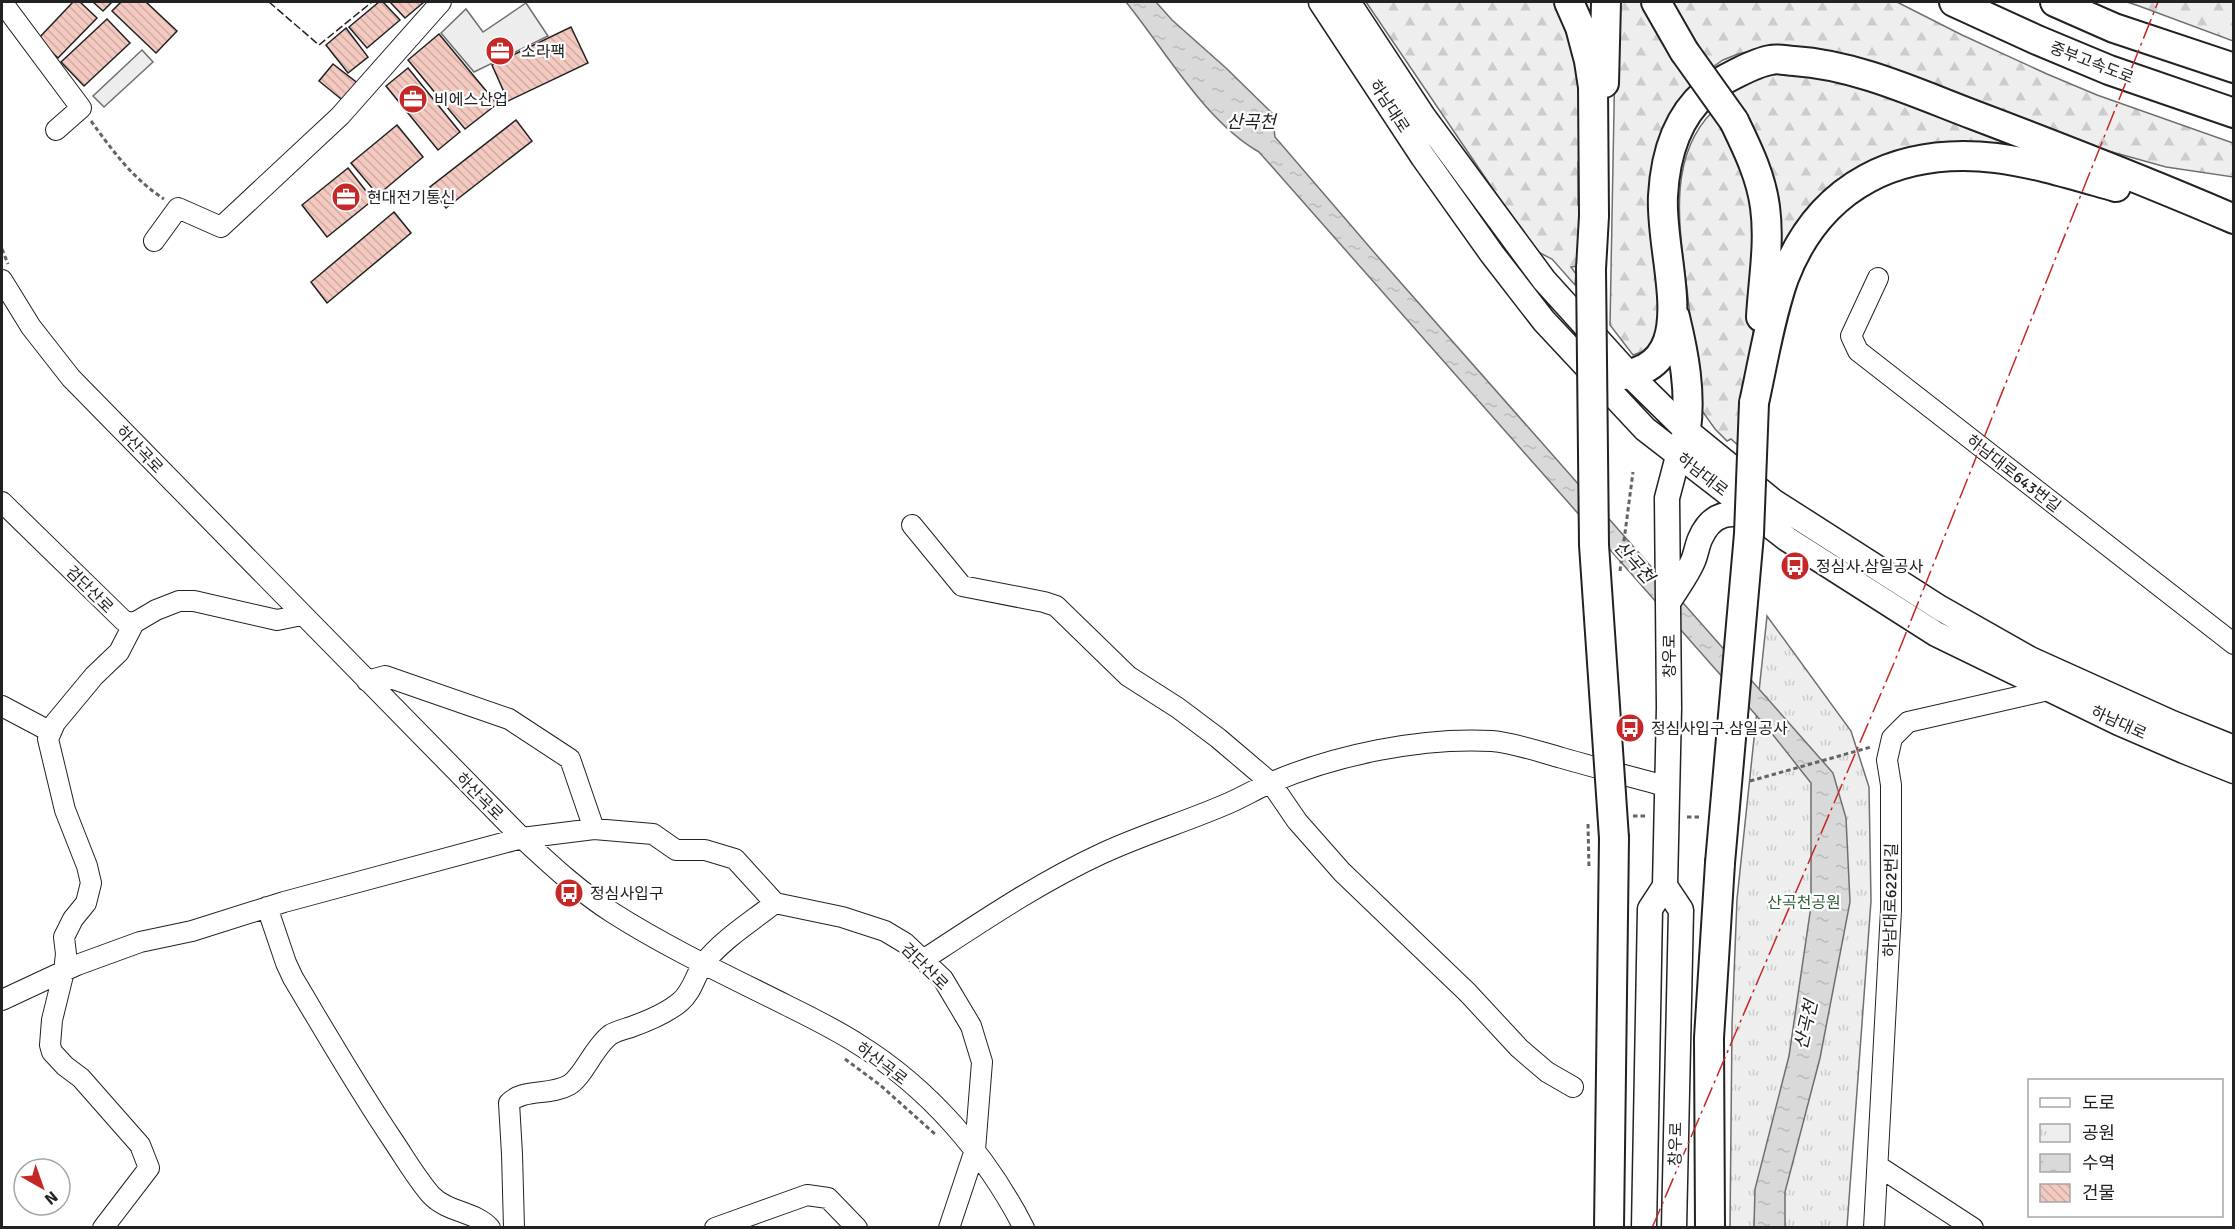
<svg xmlns="http://www.w3.org/2000/svg" width="2235" height="1229" viewBox="0 0 2235 1229" font-family="Signika,'Noto Sans KR',sans-serif">
  <style>
    .forest { fill: url(#forest-firs); stroke: #6f6f6f; stroke-width: 1.5 }
    .park { fill: url(#park-tufts); stroke: #6f6f6f; stroke-width: 1.5 }
    .parking { fill: #ededed; stroke: #6f6f6f; stroke-width: 1.5 }
    .water { fill: url(#water-ripples); stroke: #6f6f6f; stroke-width: 1.5 }
    .building { fill: url(#building-back-hatch); stroke: #222; stroke-width: 1.5 }
    .lines { fill: none; stroke-linecap: round; stroke-linejoin: round }
    .minor-casing { stroke: #222; stroke-width: 22 }
    .major-casing { stroke: #222; stroke-width: 27 }
    .highway-casing { stroke: #222; stroke-width: 32 }
    .path { stroke: #646464; stroke-width: 3; stroke-dasharray: 4.5 3; stroke-linecap: butt }
    .minor { stroke: #fff; stroke-width: 20 }
    .major { stroke: #fff; stroke-width: 24 }
    .highway { stroke: #fff; stroke-width: 28 }
    .highway-bridge-casing { stroke: #222; stroke-width: 32; stroke-linecap: butt }
    .highway-bridge { stroke: #fff; stroke-width: 28 }
    .fence { stroke: #222; stroke-width: 1.5; stroke-dasharray: 8 3; stroke-linecap: butt }
    .power { stroke: #c62828; stroke-width: 1.5; stroke-dasharray: 21 4.5 3 4.5; stroke-linecap: butt }
    .labels { text-anchor: middle; stroke-width: 4.5; stroke-linejoin: round; paint-order: stroke }
    .poi-label { font-size: 16px; fill: #222; stroke: #fff; text-anchor: start }
    .street-label { font-size: 16px; fill: #222; stroke: #fff }
    .park-label { font-size: 16px; fill: #2f5e38; stroke: #fff }
    .water-label { font-size: 18px; font-style: italic; fill: #222; stroke: #fff }
  </style>
  <defs>
    <pattern id="forest-firs" width="22" height="20" patternUnits="userSpaceOnUse" patternTransform="scale(1.5)"><rect width="22" height="20" fill="#eee"/><path d="M5 1l3.5 6h-7zM16 11l3.5 6h-7z" fill="#ccc"/></pattern>
    <pattern id="park-tufts" width="24" height="20" patternUnits="userSpaceOnUse" patternTransform="scale(1.5)"><rect width="24" height="20" fill="#eee"/><path d="M3 7l-1-3M5 7V3M7 7l1-3M15 17l-1-3M17 17v-4M19 17l1-3" fill="none" stroke="#ccc"/></pattern>
    <pattern id="water-ripples" width="26" height="14" patternUnits="userSpaceOnUse" patternTransform="scale(1.5)"><rect width="26" height="14" fill="#d9d9d9"/><path d="M2 4q2-2 4 0t4 0M15 11q2-2 4 0t4 0" fill="none" stroke="#bababa"/></pattern>
    <pattern id="building-back-hatch" width="6" height="6" patternUnits="userSpaceOnUse" patternTransform="scale(1.5)"><rect width="6" height="6" fill="#f3c9c0"/><path d="M-1 5l2 2M0 0l6 6M5-1l2 2" fill="none" stroke="#d0aca5"/></pattern>
  </defs>
  <rect width="100%" height="100%" fill="#fff"/>
  <path class="forest" d="M1366 2H1557L1580 70 1581 160 1578 162V205L1580 208 1577 266 1571 267 1576 274 1575 285 1552 259 1538 252 1514 220Z
    M1616 2H1643L1696 86C1686 108 1675 130 1664 152 1660 161 1652 172 1650 182 1647 198 1649 216 1650 233 1653 263 1678 345 1633 355L1610 325Z
    M1666 2H1897L1962 35 2047 74 2097 95 2233 143V177L2166 167 2094 147 1832 53 1785 47 1759 49 1738 54 1723 60 1710 69Z
    M2127 2H2233V41L2139 6Z
    M1830 72 2083 163 1977 143 1945 142 1904 149 1882 157 1781 258 1727 93 1771 73Z
    M1713 111 1724 126 1749 183 1758 286 1741 448 1731 439 1727 441 1715 429 1700 408C1696 371 1692 335 1688 298 1681 236 1664 160 1713 111Z"/>
  <path class="park" d="M1767 616 1851 731 1869 787 1871 901 1847 1227 1730 1228 1732 1025 1737 899Z"/>
  <path class="parking" d="M526 3 548 36 474 72 441 33 466 9 483 32Z
    M142 50 153 62 104 107 93 96Z"/>
  <path class="water" d="M1126 2H1156L1172 20 1226 68 1272 113 1275 137 1379 258 1833 773 1846 818 1850 902 1820 1058 1785 1192V1227H1754L1755 1189 1789 1056 1811 906V783L1770 731 1259 152C1205 121 1165 50 1126 2Z"/>
  <path class="building" d="M73 2H80L97 18 58 58 38 39Z
    M93 2H112L103 11Z
    M121 2H146L177 31 156 53 112 11Z
    M379 2H383L400 20 367 48 349 27Z
    M390 2H424L405 18Z
    M107 19 130 43 84 86 61 62Z
    M571 27 588 63 508 101 492 65Z
    M346 28 368 57 348 73 326 45Z
    M439 34 497 104 465 129 408 60Z
    M333 64 360 85 346 103 319 81Z
    M408 68 460 132 438 150 386 86Z
    M516 120 532 141 446 208 430 187Z
    M397 125 423 157 378 195 351 163Z
    M348 168 373 200 327 237 302 205Z
    M394 212 411 233 327 303 311 282Z"/>
  <g class="lines">
    <g class="minor-casing">
      <path id="minor" d="M2 2 81 108 56 130
        M154 241 178 208 221 227 340 116 441 2
        M1878 278 1851 336 1858 351 2234 644
        M2 280 31 327 71 378 522 838C551 865 580 892 613 913 668 948 728 976 786 1005 810 1017 835 1029 858 1044 929 1088 986 1154 1024 1228
        M2 502 124 621 134 623 156 610 179 601H194L277 620 302 615
        M912 525 962 586 1044 602 1056 606 1128 676 1178 708 1218 738 1271 783 1297 821 1342 872 1468 993 1519 1048 1547 1072 1573 1087
        M367 681 385 676 509 719 570 759 594 829 653 834 676 850H705L735 859 775 903 842 917 885 931 905 943 943 979 971 1026 982 1062 975 1150 949 1228
        M2 706 51 732
        M267 907 286 963 293 978C326 1033 358 1089 394 1142 406 1160 417 1179 431 1195 448 1213 475 1211 490 1228
        M923 960C981 922 1040 882 1103 853 1144 834 1188 821 1229 803 1243 797 1256 789 1270 783 1335 755 1421 737 1492 741 1515 743 1540 752 1562 758 1597 768 1632 777 1668 787
        M2 1000 77 965 140 942 192 931 284 902 522 838 594 829
        M1878 1166 1973 1228
        M103 1228 149 1168 140 1145 81 1078 65 1066 52 1052 50 1045 52 1020 64 971 66 954 64 937 73 919 86 903 91 883 87 866 65 810 48 739 55 723 94 676 119 652 134 623
        M514 1228 512 1154 509 1103C524 1088 550 1096 569 1085 583 1077 594 1047 610 1035 616 1031 625 1029 631 1027 648 1021 667 1013 680 1002 693 991 695 975 704 963 723 939 751 922 775 903
        M715 1228 807 1195 828 1198 857 1228
        M1874 1228 1891 910V785L1887 760 1892 738 1908 722 2048 690"/>
    </g>
    <g class="major-casing">
      <path id="major" d="M1321 2 1423 157 1492 254 1544 321 1645 429 1787 539 1936 634 2119 723 2184 751 2234 771
        M1348 2 1423 116 1544 280 1629 374 1686 430 1773 501 1940 608 2030 659 2172 723 2234 748
        M1669 601C1677 588 1687 575 1693 561 1696 554 1697 546 1700 539 1712 511 1732 510 1757 519
        M1665 886 1681 910 1674 1228
        M1644 1228 1650 909 1665 886 1669 708 1667 498 1682 441"/>
    </g>
    <g class="highway-casing">
      <path id="highway" d="M1569 2 1580 27 1589 61 1593 87 1594 216 1591 269
        M1656 2 1684 51
        M1954 2 2037 40 2109 70 2234 113
        M2055 2 2114 28 2234 68
        M1604 83 1606 2
        M1734 121C1747 148 1761 176 1765 207 1770 243 1763 281 1761 317
        M1675 317C1684 354 1691 392 1686 430
        M1596 376C1714 383 1659 266 1663 196 1665 158 1676 118 1706 92 1717 82 1756 62 1771 60 1778 58 1787 61 1794 61 1856 65 1916 93 1974 115 2061 148 2148 182 2234 219
        M1754 403C1763 362 1770 318 1784 278 1820 184 1899 147 1996 158 2036 163 2077 176 2116 187
        M1609 1228 1614 838
        M1710 1228 1709 1038 1720 863"/>
    </g>
    <path class="path" d="M91 121C112 150 133 179 164 199
      M2 249 8 264
      M1620 571 1633 472
      M1750 781 1871 747
      M1633 816H1648
      M1687 817H1702
      M1588 824 1589 869
      M845 1059 880 1085 936 1135"/>
    <use href="#minor" class="minor"/>
    <use href="#major" class="major"/>
    <use href="#highway" class="highway"/>
    <g class="highway-bridge-casing">
      <path id="highway-bridge" d="M1684 51 1734 121
        M1591 269 1594 545 1614 838
        M1720 863 1749 534 1754 403"/>
    </g>
    <use href="#highway-bridge" class="highway-bridge"/>
    <path class="fence" d="M269 2 319 45 372 2"/>
    <path class="power" d="M1652 1228 1894 663 2158 2"/>
  </g>
  <defs>
    <g id="office-disc" transform="scale(1.5)"><circle r="9.5" fill="#c62828" stroke="#fff"/><path d="M-6-3h4V-5.5h4V-3h4V5H-6ZM-1-4.5V-3h2v-1.5ZM-6 0V1H6V0Z" fill="#fff"/></g>
    <g id="bus-disc" transform="scale(1.5)"><circle r="9.5" fill="#c62828" stroke="#fff"/><path d="M-5-6H5V4H4V6H2V4H-2V6H-4V4H-5ZM-3.5-4V0h7V-4ZM-3.5 1.2v1.5H-2V1.2ZM2 1.2v1.5H3.5V1.2Z" fill="#fff"/></g>
  </defs>
  <g fill-rule="evenodd">
    <use href="#office-disc" x="500" y="51"/>
    <use href="#office-disc" x="413" y="99"/>
    <use href="#office-disc" x="346" y="197"/>
    <use href="#bus-disc" x="1795" y="566"/>
    <use href="#bus-disc" x="1630" y="728"/>
    <use href="#bus-disc" x="569" y="893"/>
  </g>
  <g class="labels">
    <g class="poi-label">
      <text x="521" y="57">소라팩</text>
      <text x="434" y="105">비에스산업</text>
      <text x="367" y="203">현대전기통신</text>
      <text x="1816" y="572">정심사.삼일공사</text>
      <text x="1651" y="734">정심사입구.삼일공사</text>
      <text x="590" y="899">정심사입구</text>
    </g>
    <g class="street-label">
      <text transform="translate(2092 62) rotate(21)" y="6">중부고속도로</text>
      <text transform="translate(1390 106) rotate(57)" y="6">하남대로</text>
      <text transform="translate(140 449) rotate(46)" y="6">하산곡로</text>
      <text transform="translate(2014 473) rotate(38)" y="6">하남대로643번길</text>
      <text transform="translate(1703 474) rotate(38)" y="6">하남대로</text>
      <text transform="translate(90 589) rotate(45)" y="6">검단산로</text>
      <text transform="translate(1669 656) rotate(-90)" y="6">창우로</text>
      <text transform="translate(2119 722) rotate(24)" y="6">하남대로</text>
      <text transform="translate(480 796) rotate(45)" y="6">하산곡로</text>
      <text transform="translate(1890 900) rotate(-89)" y="6">하남대로622번길</text>
      <text transform="translate(925 966) rotate(45)" y="6">검단산로</text>
      <text transform="translate(882 1063) rotate(37)" y="6">하산곡로</text>
      <text transform="translate(1675 1144) rotate(-89)" y="6">창우로</text>
    </g>
    <g class="park-label">
      <text x="1804" y="908">산곡천공원</text>
    </g>
    <g class="water-label">
      <text x="1251" y="128">산곡천</text>
      <text transform="translate(1634 562) rotate(48)" y="6">산곡천</text>
      <text transform="translate(1806 1025) rotate(-77)" y="6">산곡천</text>
    </g>
  </g>
  <rect width="2235" height="1229" fill="none" stroke="#222222" stroke-width="6"/>
  <rect x="2028" y="1079" width="195" height="138" fill="#ffffff" stroke="#a7a7a7" stroke-width="1.5"/>
  <rect x="2040" y="1098" width="30" height="9" fill="#ffffff" stroke="#a7a7a7" stroke-width="1.5"/>
  <text x="2082" y="1109" font-size="18" fill="#222222">도로</text>
  <rect x="2040" y="1124" width="30" height="18" fill="url(#park-tufts)" stroke="#a7a7a7" stroke-width="1.5"/>
  <text x="2082" y="1139" font-size="18" fill="#222222">공원</text>
  <rect x="2040" y="1154" width="30" height="18" fill="url(#water-ripples)" stroke="#a7a7a7" stroke-width="1.5"/>
  <text x="2082" y="1169" font-size="18" fill="#222222">수역</text>
  <rect x="2040" y="1184" width="30" height="18" fill="url(#building-back-hatch)" stroke="#a7a7a7" stroke-width="1.5"/>
  <text x="2082" y="1199" font-size="18" fill="#222222">건물</text>
  <g transform="translate(42 1187) rotate(140)"><circle r="28" fill="#ffffff" stroke="#a7a7a7" stroke-width="1.5"/>
  <path d="M0-4.5L10 22L0 15L-10 22Z" fill="#c62828"/>
  <text y="-9" font-size="16" font-weight="bold" text-anchor="middle" fill="#222222">N</text>
  </g>
</svg>
